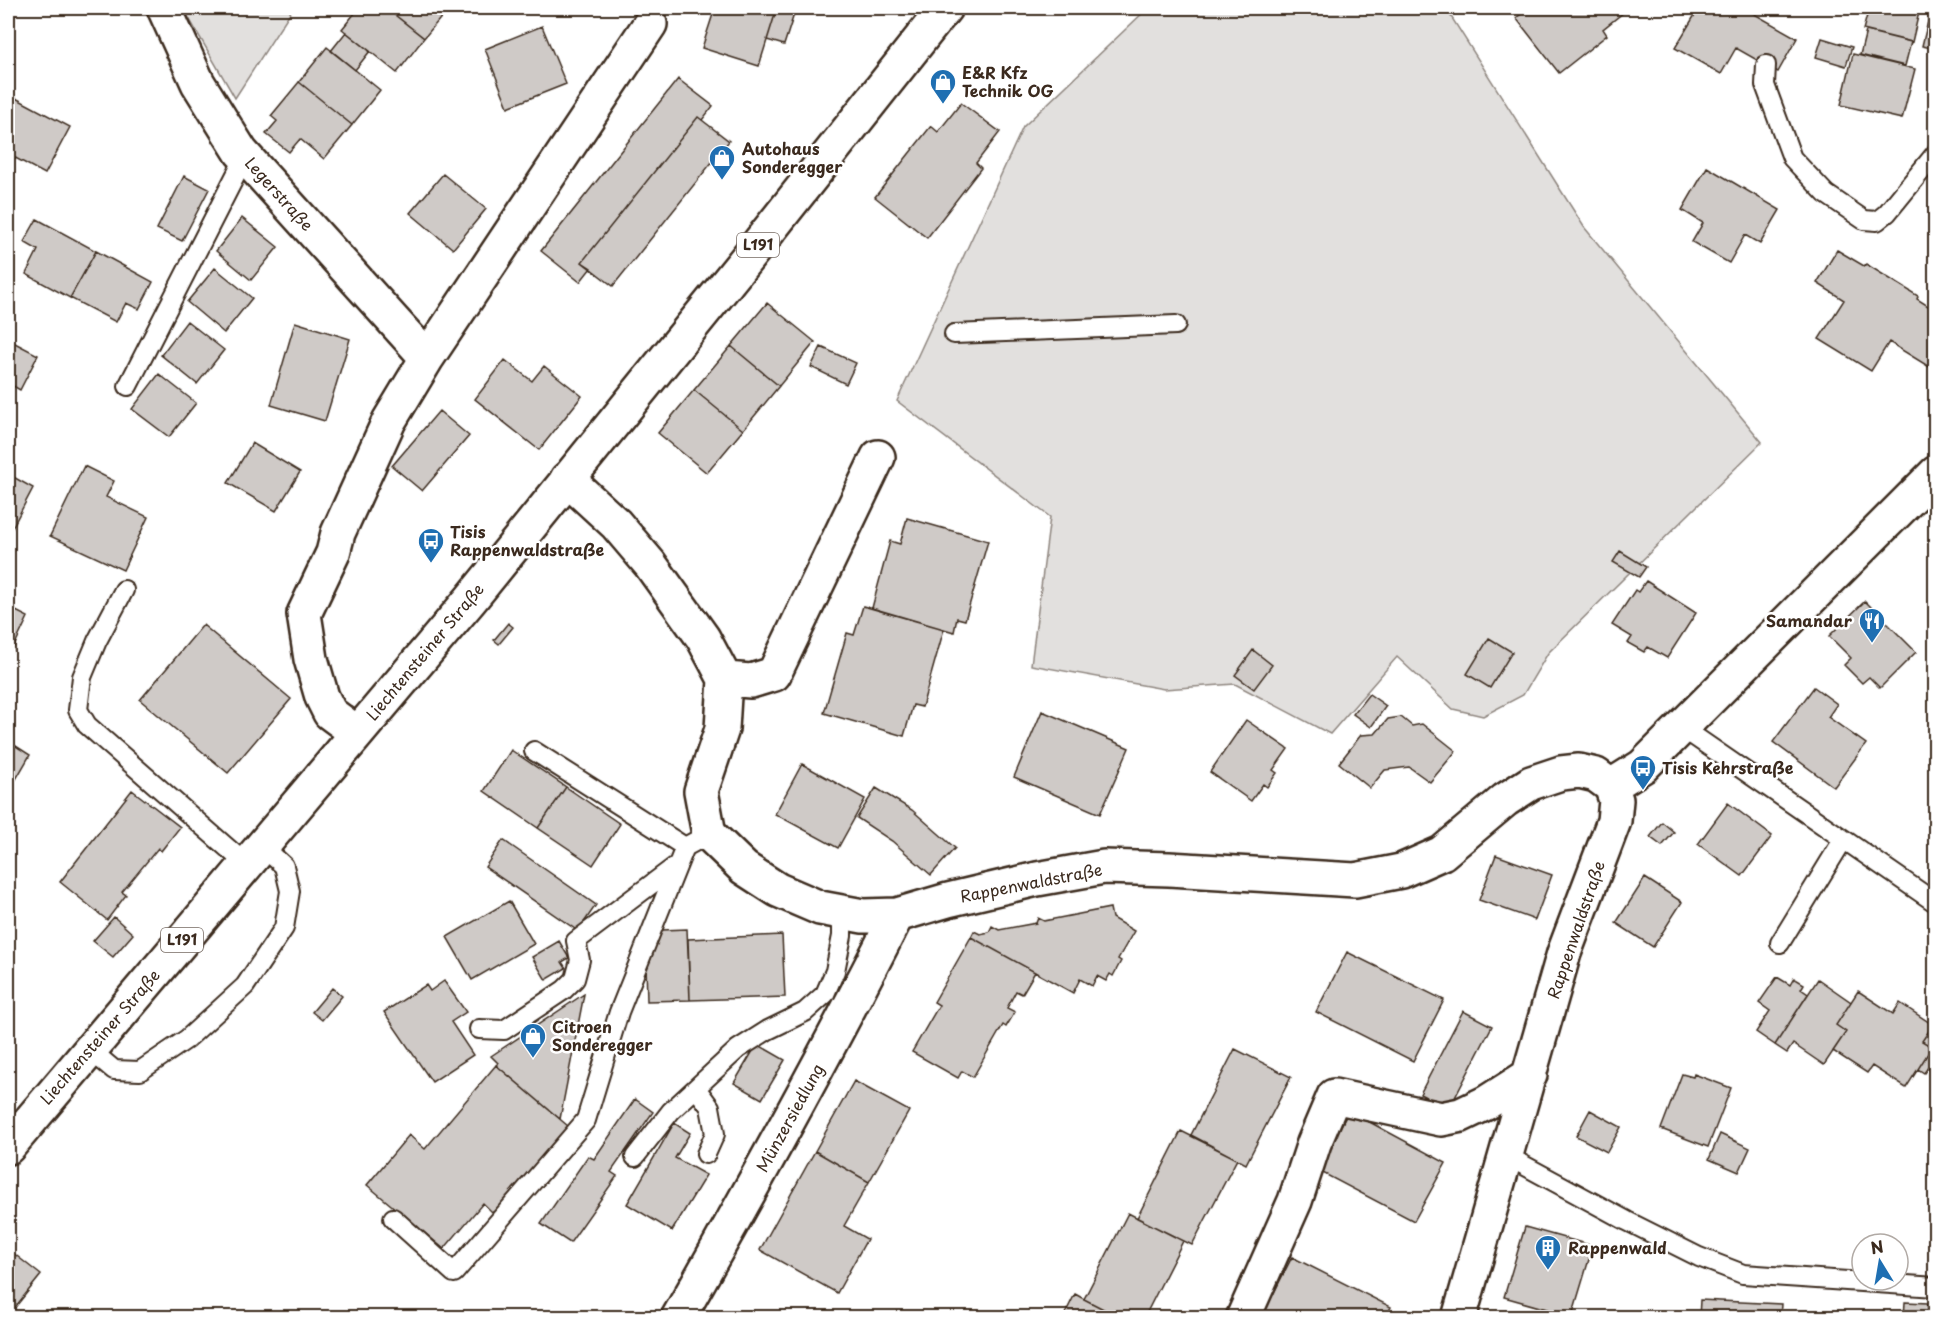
<svg xmlns="http://www.w3.org/2000/svg" width="1943" height="1325" viewBox="0 0 1943 1325" font-family="'Playpen Sans',sans-serif">
  <style>
    .green { fill: #e2e0de; stroke: #8e857e; stroke-width: 1.5 }
    .building { fill: #cfcac7; stroke: #3b2a1e; stroke-width: 1.5 }
    .lines { fill: none; stroke-linecap: round; stroke-linejoin: round }
    .lane-casing { stroke: #3b2a1e; stroke-width: 22 }
    .street-casing { stroke: #3b2a1e; stroke-width: 38 }
    .primary-casing { stroke: #3b2a1e; stroke-width: 38 }
    .lane { stroke: #fff; stroke-width: 18 }
    .street { stroke: #fff; stroke-width: 33 }
    .primary { stroke: #fff; stroke-width: 33 }
    .labels { text-anchor: middle; stroke-width: 5; stroke-linejoin: round; paint-order: stroke }
    .shield { fill: #fff; stroke: #766a62; stroke-width: 1.5 }
    .shield-label { font-size: 15px; font-weight: bold; fill: #3b2a1e }
    .poi-label { font-size: 16px; font-weight: bold; fill: #3b2a1e; stroke: #fff; text-anchor: start }
    .street-label { font-size: 16px; fill: #3b2a1e; stroke: #fff }
  </style>
  <rect width="100%" height="100%" fill="#fff"/>
  <filter id="ink" filterUnits="userSpaceOnUse"><feTurbulence type="fractalNoise" baseFrequency=".0167" numOctaves="2"/><feDisplacementMap in="SourceGraphic" scale="12" xChannelSelector="R" yChannelSelector="G"/><feConvolveMatrix kernelMatrix="1 2 1 2 8 2 1 2 1" color-interpolation-filters="sRGB"/></filter>
  <g filter="url(#ink)">
    <path class="green" d="M183 8H293L235 98Z
      M1148 8H1447L1450 15 1584 227 1762 442 1548 653 1523 695 1483 716 1453 709 1397 657 1330 734 1235 684 1164 689 1031 665 1050 517 897 401 1023 127Z"/>
    <path class="building" d="M359 8H386L424 38 397 73 342 29Z
      M386 8H449L424 38Z
      M715 8H777L759 66 702 48Z
      M777 8H796L784 45 767 40Z
      M1529 8H1629L1603 29 1607 35 1559 73 1516 18Z
      M1699 8H1744L1797 38 1778 72 1736 48 1721 74 1675 48Z
      M1869 8H1920L1912 42 1863 30Z
      M1929 17 1936 18V49L1922 46Z
      M542 26 566 84 508 107 485 49Z
      M1866 31 1911 42 1905 66 1860 55Z
      M346 32 370 51 355 70 331 51Z
      M1822 38 1852 47 1846 66 1816 57Z
      M327 47 380 90 352 125 299 82Z
      M1853 54 1915 69 1902 119 1841 105Z
      M678 79 713 106 702 120 698 117 582 262 591 268 580 282 541 251Z
      M299 82 352 125 324 159 300 139 289 152 266 134 277 121 271 116Z
      M8 94 70 127 45 174 8 154Z
      M961 103 1000 132 976 163 981 168 927 238 875 197 931 126 938 132Z
      M698 117 729 141 613 286 582 262Z
      M1707 167 1780 210 1760 244 1745 235 1729 263 1692 242 1703 223 1682 210Z
      M443 174 486 209 453 249 410 213Z
      M184 176 209 189 182 241 157 229Z
      M242 218 278 247 251 280 216 251Z
      M37 219 96 251 70 298 26 274 38 250 24 242Z
      M1837 250 1864 266 1866 264 1918 296 1917 299 1936 311V361L1931 368 1889 342 1871 371 1819 339 1844 300 1817 283Z
      M96 251 153 282 139 309 126 303 116 322 70 298Z
      M215 268 252 298 224 333 187 302Z
      M767 303 815 342 779 386 731 346Z
      M187 321 224 350 197 384 161 355Z
      M295 322 350 339 325 421 271 405Z
      M11 341 38 355 20 390 8 383V348Z
      M731 346 779 386 743 430 694 390Z
      M821 347 856 363 846 384 811 367Z
      M505 360 532 381 544 366 582 396 539 450 475 399Z
      M159 374 196 403 169 437 132 409Z
      M694 390 743 430 707 473 658 433Z
      M439 411 469 436 422 491 392 466Z
      M252 443 300 472 276 511 228 483Z
      M84 466 114 481 106 497 148 517 123 570 50 536Z
      M8 474 33 488 11 530 8 528Z
      M907 518 988 541 965 620 957 618 954 632 872 608 890 541 900 544Z
      M1620 551 1646 567 1639 577 1613 562Z
      M1646 581 1696 613 1667 658 1648 647 1644 652 1628 643 1632 637 1612 625 1635 590 1638 592Z
      M1865 601 1916 652 1880 688 1869 677 1862 683 1844 665 1851 658 1829 636Z
      M863 606 944 629 922 707 913 705 904 736 824 713 847 633 854 635Z
      M8 607 28 617 8 659Z
      M508 623 513 627 499 644 494 640Z
      M203 625 291 699 228 773 140 700Z
      M1489 638 1512 652 1490 688 1467 674Z
      M1253 650 1272 665 1254 689 1235 675Z
      M1814 687 1837 704 1828 717 1866 744 1834 787 1773 742Z
      M1369 694 1386 706 1371 727 1353 714Z
      M1042 711 1129 748 1100 814 1014 777Z
      M1401 717 1412 726 1422 724 1456 751 1430 782 1409 767 1385 770 1370 788 1339 763 1361 735 1375 734 1388 719Z
      M1246 720 1288 749 1273 770 1277 773 1267 787 1263 784 1251 801 1210 772Z
      M8 741 30 755 8 793Z
      M511 750 566 787 538 828 484 791Z
      M802 764 865 799 838 848 775 814Z
      M566 787 620 824 593 865 538 828Z
      M876 788 912 810 955 848 931 875 892 841 857 818Z
      M132 790 180 827 161 851 158 848 122 892 126 895 107 920 60 882Z
      M1728 803 1772 836 1742 876 1698 844Z
      M1662 822 1674 832 1662 846 1650 837Z
      M503 840 596 905 578 931 485 867Z
      M1496 855 1552 875 1535 920 1479 900Z
      M1645 878 1682 902 1653 947 1616 923Z
      M509 901 534 944 472 980 447 937Z
      M1110 908 1112 918 1134 931 1118 959 1121 961 1113 976 1110 974 1106 981 1097 976 1092 986 1080 979 1073 993 971 937 974 931 980 934 989 932 992 926 999 930 1036 923 1038 918 1044 921Z
      M114 917 133 934 113 957 93 941Z
      M687 929 690 1000 647 1001 646 964 662 930Z
      M782 935 785 997 690 1000 688 939Z
      M971 937 1035 972 1022 994 1016 991 1007 1008 1015 1012 1006 1027 1003 1025 973 1077 962 1071 958 1078 912 1052 939 1005 934 1002Z
      M559 941 569 958 562 962 566 968 546 980 532 957Z
      M1347 952 1444 1000 1413 1061 1316 1012Z
      M1777 977 1790 985 1794 978 1804 984 1801 989 1808 994 1775 1045 1756 1032 1770 1011 1759 1003Z
      M1818 979 1851 1002 1836 1025 1846 1032 1824 1065 1793 1044 1787 1053 1775 1045Z
      M444 981 466 1012 451 1022 473 1055 432 1082 384 1012 426 985 430 991Z
      M332 988 342 996 322 1020 312 1012Z
      M1858 991 1893 1014 1900 1003 1933 1025 1922 1041 1932 1047 1906 1088 1872 1066 1867 1073 1833 1051 1846 1032 1836 1025Z
      M584 994 560 1119 496 1065 498 1063 491 1056Z
      M1463 1011 1492 1026 1449 1109 1420 1094Z
      M1936 1021V1056L1924 1073 1918 1069 1932 1047 1922 1041Z
      M757 1044 785 1060 762 1099 734 1083Z
      M1235 1049 1291 1077 1246 1164 1191 1135Z
      M496 1065 568 1126 494 1214 483 1203 444 1249 367 1185 409 1135 425 1149Z
      M1682 1074 1693 1077 1694 1074 1731 1088 1708 1147 1661 1129Z
      M854 1081 909 1111 869 1182 815 1151Z
      M635 1099 653 1112 611 1172 617 1176 570 1243 541 1224 588 1156 594 1159Z
      M1590 1110 1621 1127 1607 1152 1576 1136Z
      M1349 1111 1446 1163 1414 1221 1317 1170Z
      M674 1123 690 1133 675 1158 706 1175 672 1231 627 1204Z
      M1181 1131 1237 1159 1192 1245 1137 1218Z
      M1720 1134 1750 1148 1739 1172 1709 1159Z
      M815 1151 869 1182 844 1226 867 1239 837 1293 760 1250Z
      M1128 1213 1183 1241 1144 1318H1121L1084 1299Z
      M1525 1227 1593 1246 1572 1316 1504 1297Z
      M8 1249 41 1275 8 1316Z
      M1292 1257 1391 1307 1385 1318 1262 1316Z
      M1075 1294 1084 1299 1121 1318H1063Z
      M1700 1300 1781 1304 1780 1318H1699Z
      M1905 1302 1928 1303V1310H1936V1318H1904Z"/>
    <g class="lines">
      <g class="lane-casing">
        <path id="lane" d="M1766 65 1765 85 1792 158 1826 194 1864 220 1877 221 1887 213 1936 153
          M954 334 1176 325
          M128 386 245 157
          M124 590 97 641 82 677 78 710 87 725 247 865
          M1681 727 1936 903
          M534 751 685 847
          M1780 943 1843 840
          M479 1029 504 1030 564 990 575 979 580 960 576 941 677 865
          M89 1049 114 1070 140 1071 187 1039 245 986 284 928 290 891 284 866 262 846
          M696 1088 710 1107 715 1134 706 1154
          M1507 1156 1627 1221 1699 1257 1743 1274 1936 1287
          M635 1157 671 1111 738 1049 768 1030 805 1012 825 994 835 971 842 936V912
          M393 1218 454 1273 586 1120 619 1012 685 847 709 834"/>
      </g>
      <g class="street-casing">
        <path id="street" d="M164 8 198 83 241 152 427 358 389 421 338 533 333 553 304 614 311 659 322 697 330 713 357 733
          M427 358 650 24
          M567 479 616 524 650 564 703 638 725 679 722 729 701 791 709 834 744 868 778 890 820 908 863 916 897 915 948 900 1037 879 1104 867 1169 869 1355 880 1401 871 1442 853 1505 800 1531 783 1561 773 1579 771 1596 775 1611 786 1616 800 1614 821 1564 953 1459 1318
          M725 679 751 681 774 674 878 457
          M1611 786 1643 766 1936 473
          M678 1318C754 1185 828 1051 897 915
          M1243 1318 1295 1201 1314 1143 1334 1096 1441 1119 1461 1115 1486 1103 1530 1075"/>
      </g>
      <g class="primary-casing">
        <path id="primary" d="M8 1147 471 599 748 257 945 8"/>
      </g>
      <use href="#lane" class="lane"/>
      <use href="#street" class="street"/>
      <use href="#primary" class="primary"/>
    </g>
  </g>
  <defs>
    <g id="shop-pin" transform="scale(1.35)"><path d="M0 17L-7.5 6A9.5 9.5 0 1 1 7.5 6Z" fill="#1f6fb2" stroke="#fff"/><path d="M-5-2.5h2.3a2.7 3.5 0 0 1 5.4 0H5L5.5 6h-11ZM-1.5-2.5h3a1.5 2.3 0 0 0-3 0Z" fill="#fff"/></g>
    <g id="bus-pin" transform="scale(1.35)"><path d="M0 17L-7.5 6A9.5 9.5 0 1 1 7.5 6Z" fill="#1f6fb2" stroke="#fff"/><path d="M-5-6H5V4H4V6H2V4H-2V6H-4V4H-5ZM-3.5-4V0h7V-4ZM-3.5 1.2v1.5H-2V1.2ZM2 1.2v1.5H3.5V1.2Z" fill="#fff"/></g>
    <g id="restaurant-pin" transform="scale(1.35)"><path d="M0 17L-7.5 6A9.5 9.5 0 1 1 7.5 6Z" fill="#1f6fb2" stroke="#fff"/><path d="M-5-6h1v4h1v-4h1v4h1v-4h1v5L-1.5 .5V6h-2V.5L-5-1ZM5-6V6H3V1.5H1.5Q1.5-4 5-6Z" fill="#fff"/></g>
    <g id="building-pin" transform="scale(1.35)"><path d="M0 17L-7.5 6A9.5 9.5 0 1 1 7.5 6Z" fill="#1f6fb2" stroke="#fff"/><path d="M-4-6H4V6H1V3H-1V6H-4ZM-2.5-4.3h1.7v1.8h-1.7ZM.8-4.3h1.7v1.8H.8ZM-2.5-1h1.7V.8h-1.7ZM.8-1h1.7V.8H.8Z" fill="#fff"/></g>
  </defs>
  <g fill-rule="evenodd">
    <use href="#shop-pin" x="943" y="82"/>
    <use href="#shop-pin" x="722" y="158"/>
    <use href="#bus-pin" x="431" y="541"/>
    <use href="#restaurant-pin" x="1872" y="621"/>
    <use href="#bus-pin" x="1643" y="768"/>
    <use href="#shop-pin" x="533" y="1036"/>
    <use href="#building-pin" x="1548" y="1248"/>
  </g>
  <g class="labels">
    <g class="shield">
      <rect x="737" y="233" width="42" height="24" rx="4.5"/>
      <rect x="161" y="928" width="42" height="24" rx="4.5"/>
    </g>
    <g class="shield-label">
      <text x="758" y="250">L191</text>
      <text x="182" y="945">L191</text>
    </g>
    <g class="poi-label">
      <text x="962" y="79">E&amp;R Kfz<tspan x="962" dy="18">Technik OG</tspan></text>
      <text x="742" y="155">Autohaus<tspan x="742" dy="18">Sonderegger</tspan></text>
      <text x="450" y="538">Tisis<tspan x="450" dy="18">Rappenwaldstraße</tspan></text>
      <text x="1852" y="627" text-anchor="end">Samandar</text>
      <text x="1662" y="774">Tisis Kehrstraße</text>
      <text x="552" y="1033">Citroen<tspan x="552" dy="18">Sonderegger</tspan></text>
      <text x="1568" y="1254">Rappenwald</text>
    </g>
    <g class="street-label">
      <text transform="translate(279 194) rotate(48)" y="6">Legerstraße</text>
      <text transform="translate(425 652) rotate(-50)" y="6">Liechtensteiner Straße</text>
      <text transform="translate(1031 883) rotate(-11)" y="6">Rappenwaldstraße</text>
      <text transform="translate(1576 930) rotate(-71)" y="6">Rappenwaldstraße</text>
      <text transform="translate(100 1037) rotate(-49)" y="6">Liechtensteiner Straße</text>
      <text transform="translate(790 1118) rotate(-61)" y="6">Münzersiedlung</text>
    </g>
  </g>
  <rect width="1943" height="1325" fill="none" stroke="#fff" stroke-width="30"/>
  <rect x="15" y="15" width="1913" height="1295" fill="none" stroke="#3b2a1e" stroke-width="2" filter="url(#ink)"/>
  <g transform="translate(1880 1262) rotate(349)"><circle r="28" fill="#ffffff" stroke="#b1aaa5" stroke-width="1.5"/>
  <path d="M0-4.5L10 22L0 15L-10 22Z" fill="#1f6fb2"/>
  <text y="-9" font-size="16" font-weight="bold" text-anchor="middle" fill="#3b2a1e">N</text>
  </g>
</svg>
